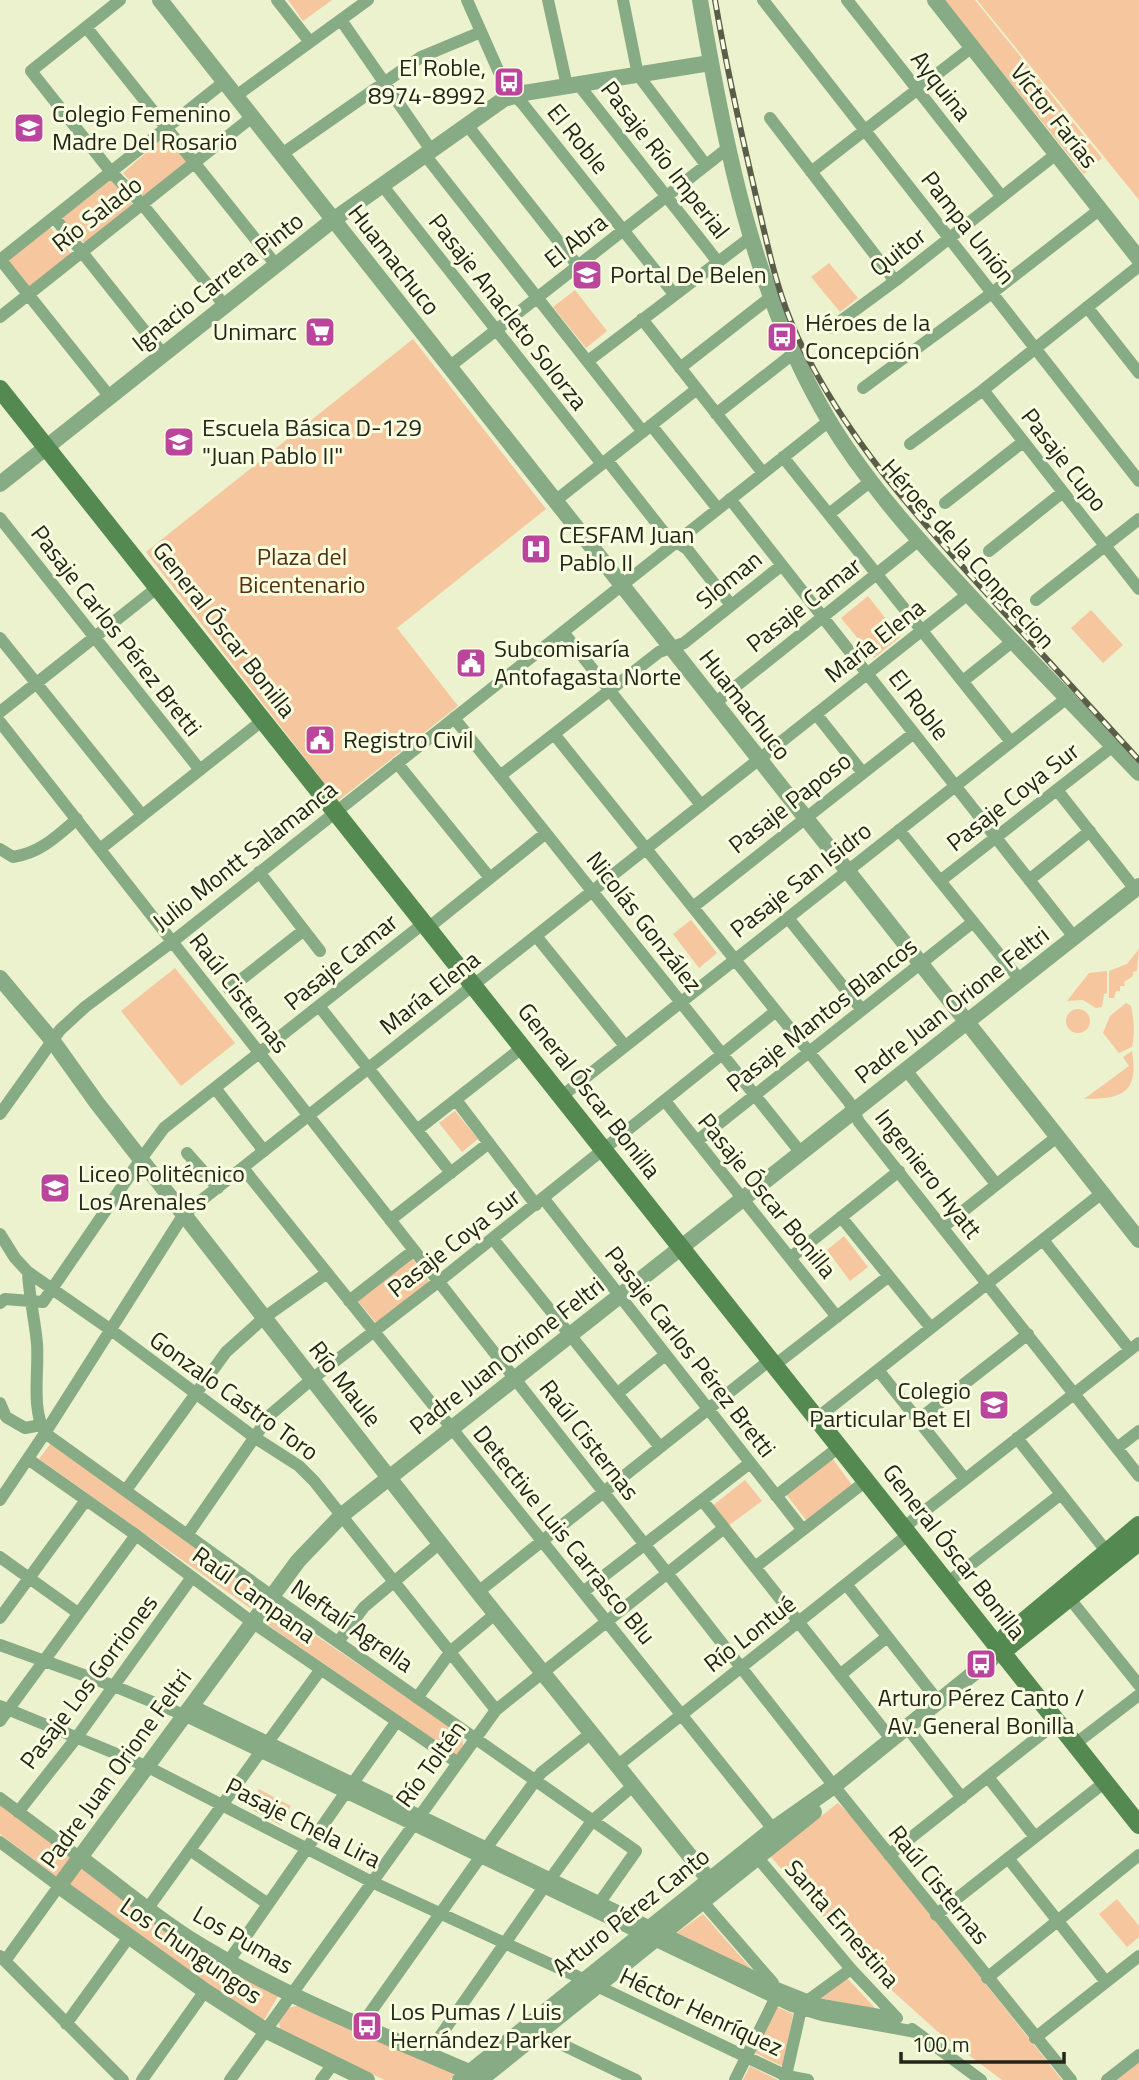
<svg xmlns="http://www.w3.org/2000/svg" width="1139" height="2080" viewBox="0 0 1139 2080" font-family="'Titillium Web',sans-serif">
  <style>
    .green { fill: #f6c69e }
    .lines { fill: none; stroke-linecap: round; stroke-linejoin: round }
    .minor { stroke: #87ab84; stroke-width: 12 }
    .tertiary { stroke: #87ab84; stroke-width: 16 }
    .secondary { stroke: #548951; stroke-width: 18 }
    .rail-casing { stroke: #5a5d4a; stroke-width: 6 }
    .rail { stroke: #f9fee1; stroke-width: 3.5; stroke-dasharray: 10; stroke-linecap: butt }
    .labels { text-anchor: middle; stroke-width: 6; stroke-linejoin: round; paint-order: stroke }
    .poi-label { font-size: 24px; fill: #232518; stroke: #f9fee1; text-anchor: start }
    .street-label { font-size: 24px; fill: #232518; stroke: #f9fee1 }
    .park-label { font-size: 24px; fill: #54300a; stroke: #f9fee1 }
  </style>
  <rect width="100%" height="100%" fill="#ebf2cd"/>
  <path class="green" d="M288 0H332L303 21Z
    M944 0H975L1102 158 1084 174Z
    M977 0H1139V200Z
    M166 135 187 162 145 198 123 173Z
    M112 178 133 205 86 245 62 218Z
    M50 227 72 255 30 290 7 261Z
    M829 263 858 298 840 312 811 277Z
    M575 290 607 331 586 348 553 307Z
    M413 339 546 509 397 628 458 706 338 801 146 552Z
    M868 596 900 637 874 658 841 618Z
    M1091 610 1123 645 1103 663 1071 628Z
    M691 920 717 953 699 968 673 934Z
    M1139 949 1137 971 1133 972V976L1124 982 1125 986H1120V991H1116L1114 998H1109V971L1127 964Z
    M175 968 235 1043 181 1086 121 1011Z
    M1107 971V993L1104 994 1102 1007 1096 1008 1083 1000 1067 1001 1089 973Z
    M1126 1003 1131 1006C1134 1020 1135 1032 1132 1047L1119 1053 1103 1033 1110 1016Z
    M1066 1021a12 12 0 1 1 24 0a12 12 0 1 1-24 0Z
    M1132 1051C1139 1094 1122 1099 1084 1099L1129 1066 1123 1057Z
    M455 1111 478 1139 462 1152 439 1123Z
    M844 1236 868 1267 850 1281 827 1250Z
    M412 1258 430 1283 377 1324 358 1301Z
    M51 1443 259 1594 250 1608 39 1459Z
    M832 1458 852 1485 806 1520 786 1494Z
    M745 1480 762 1501 728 1526 712 1506Z
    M277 1609 462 1735 463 1746 456 1755 268 1625V1618Z
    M259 1789 291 1806 280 1825 249 1808Z
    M0 1803 278 1996 264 2020 262 2021 110 1917 0 1834Z
    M838 1803 855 1820 1062 2080H1002L938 2032 876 1976 770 1856Z
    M1117 1899 1139 1926V1937L1127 1947 1099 1914Z
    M703 1914 754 1972 674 1935Z
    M845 1976 876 2009 820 1998Z
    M304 2004 453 2073 454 2076 450 2080H385L282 2035 278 2020 288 2008Z
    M777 2007 793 2014 784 2067 755 2053Z
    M1139 2062V2080H1117Z
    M750 2066 778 2080H743Z"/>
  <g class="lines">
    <path class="minor" d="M120 0 31 71 111 172 142 204 225 306
      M277 0 310 42
      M467 0 506 88 522 103 674 294
      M548 0 567 86
      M623 0 638 75 706 165
      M763 0 1139 481
      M847 0 1002 197
      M341 20 431 150
      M86 27 276 265
      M578 84 718 262
      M236 96 368 0
      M770 118 895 281
      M467 125 578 266
      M282 154 421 57 481 32
      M425 155 643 432
      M811 172 972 47
      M382 185 602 464
      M54 217 163 354
      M0 259 110 397
      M0 260 224 82
      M1087 307 1139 373
      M0 317 252 117
      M642 319 763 473
      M831 328 895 281 1055 155
      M588 361 751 237
      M449 367 728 148
      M680 368 771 297
      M863 388 992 293 1099 210
      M983 390 1139 589
      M716 414 794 353
      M651 425 718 509
      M910 444 983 390 1139 266
      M783 457 1011 742
      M607 460 666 535 687 549 731 605
      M730 499 1074 937
      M555 501 697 389
      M945 503 1023 442
      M829 514 871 481
      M0 518 200 770
      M989 551 1063 492
      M1036 600 1139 519
      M563 632 701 805
      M0 638 142 815
      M963 681 1013 641
      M715 703 919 540
      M0 712 158 587
      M816 714 863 773
      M454 718 801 1153
      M0 722 834 1786 1071 2080
      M554 734 849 1102 859 1122 1139 1476
      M397 763 490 878
      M500 776 659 652 684 643 782 565
      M1057 790 1135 889
      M899 830 1020 980
      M0 849 13 857C40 853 56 837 77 819
      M100 849 263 720
      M259 872 320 951
      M1029 880 1090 831
      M940 881 1113 746
      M693 907 914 733
      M788 918 862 1010
      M428 928 546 833
      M536 936 625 1046
      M229 989 304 930
      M319 1006 451 1173
      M906 1070 996 1184
      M215 1088 264 1151
      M562 1096 1067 698
      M456 1100 536 1205
      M665 1101 837 1317
      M0 1114 60 1030 85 1007 172 942 829 421
      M417 1130 523 1047
      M697 1141 973 922
      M187 1153 218 1188
      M243 1168 773 1829
      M544 1199 803 1530
      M841 1217 931 1328
      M390 1220 489 1143
      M943 1227 1058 1136
      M0 1234 15 1258 28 1272 111 1330 254 1437 299 1466 314 1481 496 1710
      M493 1239 660 1447
      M1043 1240 1130 1350
      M790 1258 899 1171
      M28 1272C29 1297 35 1320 37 1344 39 1372 31 1408 45 1433L272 1596 636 1851 600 1902
      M349 1301 413 1251
      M0 1303 5 1299 43 1302 141 1159 164 1128 424 923
      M775 1365 889 1276
      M878 1370 965 1479
      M618 1393 665 1355
      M0 1403 6 1417 25 1428 41 1425
      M817 1418 1102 1193
      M918 1420 1028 1334
      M1017 1438 1107 1552
      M1117 1448 1139 1431
      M28 1459 136 1535 252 1622 458 1763
      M126 1490 226 1352 265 1317 327 1273
      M776 1496 839 1447
      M0 1500 45 1433 184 1214 968 594
      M702 1500 891 1739
      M903 1528 1139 1343
      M187 1535 270 1415 312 1379 438 1282 776 1011
      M0 1557 78 1613
      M755 1567 866 1481
      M947 1583 1061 1494
      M846 1584 938 1701
      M478 1592 770 1360
      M583 1592 750 1463
      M1070 1599 1139 1685
      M0 1618 86 1500
      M338 1642 364 1607 440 1543
      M0 1645 114 1686 184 1715 792 2006 822 2015 916 2032
      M840 1675 887 1637
      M417 1698 451 1651 495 1614
      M191 1705 777 1988 817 2004 896 2018
      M0 1706 146 1766 372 1882 585 1980
      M0 1721 136 1535
      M906 1726 962 1798
      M268 1742 321 1669
      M1075 1744 1139 1695
      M617 1766 909 1534
      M988 1777 1035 1837
      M353 1783 397 1721
      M0 1798 79 1857
      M18 1812 77 1737 192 1577
      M0 1842 59 1886 5 1961
      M487 1847 541 1773 590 1734
      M190 1850 268 1904
      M889 1855 1057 1722
      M757 1857 851 1969 897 2018
      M1008 1858 1106 1982
      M551 1878 592 1821 633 1786
      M702 1901 773 1983
      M148 1908 261 1751
      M936 1915 1105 1782
      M0 1956 123 2080
      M228 1962 346 1792
      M987 1978 1139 1855
      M597 1986 795 2080
      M807 2001 851 1969
      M66 2024 129 1937
      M360 2027 481 1856
      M912 2029 981 2080
      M538 2033 636 2080
      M1035 2038 1139 1956
      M427 2055 544 1887
      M787 2076 808 2080
      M142 2080 205 1991
      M230 2080 496 1710 724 1528
      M321 2080 333 2064
      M735 2080 775 1999
      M785 2080 801 2009
      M1107 2080 1139 2055"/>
    <path class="tertiary" d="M160 0 1139 1240
      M700 0C724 143 753 292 828 419 871 490 928 551 985 612 1036 666 1087 719 1139 773
      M935 0 1139 259
      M0 484 333 220 504 99 524 93 710 63
      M0 978 52 1040 97 1103 478 1592 710 1881
      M79 1857C116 1884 152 1915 190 1939 278 1994 374 2031 469 2072
      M367 2080 265 2030 205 1991 59 1886 298 1561 342 1515 1139 886
      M460 2080 773 1829 834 1786 1001 1651
      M480 2080 814 1812"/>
    <path class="secondary" d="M0 389 1139 1825
      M1007 1648 1139 1542
      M1001 1651 1006 1636 1139 1525"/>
    <g class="rail-casing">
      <path id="rail" d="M715 0C726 65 740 128 755 192 767 242 776 291 798 338 844 436 917 517 989 596 1039 651 1089 706 1139 760"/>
    </g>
    <use href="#rail" class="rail"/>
  </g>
  <defs>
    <g id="bus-square" transform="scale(1.575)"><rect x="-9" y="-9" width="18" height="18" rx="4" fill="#bb459c" stroke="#f9fee1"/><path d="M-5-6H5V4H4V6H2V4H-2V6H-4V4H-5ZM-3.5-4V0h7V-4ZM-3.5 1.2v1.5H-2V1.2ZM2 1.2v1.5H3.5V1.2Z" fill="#fff"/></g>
    <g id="school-square" transform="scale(1.575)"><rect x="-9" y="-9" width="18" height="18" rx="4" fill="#bb459c" stroke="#f9fee1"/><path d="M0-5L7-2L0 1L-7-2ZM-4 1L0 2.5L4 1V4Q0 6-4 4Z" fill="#fff"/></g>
    <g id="supermarket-square" transform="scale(1.575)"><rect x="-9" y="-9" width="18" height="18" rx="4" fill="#bb459c" stroke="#f9fee1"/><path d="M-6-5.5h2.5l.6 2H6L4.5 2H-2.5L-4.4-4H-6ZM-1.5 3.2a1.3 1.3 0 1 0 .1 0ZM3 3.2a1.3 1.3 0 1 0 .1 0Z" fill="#fff"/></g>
    <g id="hospital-square" transform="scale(1.575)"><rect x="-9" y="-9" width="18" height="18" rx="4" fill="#bb459c" stroke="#f9fee1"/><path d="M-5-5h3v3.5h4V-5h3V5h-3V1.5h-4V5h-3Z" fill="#fff"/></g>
    <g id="civic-square" transform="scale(1.575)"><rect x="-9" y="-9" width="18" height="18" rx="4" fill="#bb459c" stroke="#f9fee1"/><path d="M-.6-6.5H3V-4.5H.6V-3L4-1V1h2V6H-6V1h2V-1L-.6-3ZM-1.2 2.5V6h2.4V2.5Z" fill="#fff"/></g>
  </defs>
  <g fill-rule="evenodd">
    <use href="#bus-square" x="509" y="82"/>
    <use href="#school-square" x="29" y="128"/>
    <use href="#school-square" x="587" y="275"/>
    <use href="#supermarket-square" x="320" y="332"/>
    <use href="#bus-square" x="782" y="337"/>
    <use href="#school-square" x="179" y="442"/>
    <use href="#hospital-square" x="536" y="549"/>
    <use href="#civic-square" x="471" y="663"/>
    <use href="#civic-square" x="320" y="740"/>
    <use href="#school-square" x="55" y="1188"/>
    <use href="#school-square" x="994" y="1405"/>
    <use href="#bus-square" x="981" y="1664"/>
    <use href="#bus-square" x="367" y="2026"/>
  </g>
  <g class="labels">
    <g class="poi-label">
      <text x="486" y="76" text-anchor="end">El Roble,<tspan x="486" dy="28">8974-8992</tspan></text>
      <text x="52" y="122">Colegio Femenino<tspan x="52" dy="28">Madre Del Rosario</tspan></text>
      <text x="610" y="283">Portal De Belen</text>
      <text x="805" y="331">Héroes de la<tspan x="805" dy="28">Concepción</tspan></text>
      <text x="297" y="340" text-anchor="end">Unimarc</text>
      <text x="202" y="436">Escuela Básica D-129<tspan x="202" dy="28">"Juan Pablo II"</tspan></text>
      <text x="559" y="543">CESFAM Juan<tspan x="559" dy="28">Pablo II</tspan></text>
      <text x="494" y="657">Subcomisaría<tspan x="494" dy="28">Antofagasta Norte</tspan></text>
      <text x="343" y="748">Registro Civil</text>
      <text x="78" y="1182">Liceo Politécnico<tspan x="78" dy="28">Los Arenales</tspan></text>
      <text x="971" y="1399" text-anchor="end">Colegio<tspan x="971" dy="28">Particular Bet El</tspan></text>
      <text x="981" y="1706" text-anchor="middle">Arturo Pérez Canto /<tspan x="981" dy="28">Av. General Bonilla</tspan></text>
      <text x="390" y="2020">Los Pumas / Luis<tspan x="390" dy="28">Hernández Parker</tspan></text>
    </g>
    <g class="street-label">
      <text transform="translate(941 86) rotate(52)" y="8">Ayquina</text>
      <text transform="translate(1054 116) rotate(52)" y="8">Víctor Farías</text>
      <text transform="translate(578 139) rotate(51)" y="8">El Roble</text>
      <text transform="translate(665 160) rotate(52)" y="8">Pasaje Río Imperial</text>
      <text transform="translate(97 214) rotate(-38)" y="8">Río Salado</text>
      <text transform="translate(968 228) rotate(52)" y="8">Pampa Unión</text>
      <text transform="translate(576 241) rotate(-38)" y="8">El Abra</text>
      <text transform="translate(898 252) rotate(-38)" y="8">Quitor</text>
      <text transform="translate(394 260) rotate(52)" y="8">Huamachuco</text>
      <text transform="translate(218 282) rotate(-38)" y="8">Ignacio Carrera Pinto</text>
      <text transform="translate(508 312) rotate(52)" y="8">Pasaje Anacleto Solorza</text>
      <text transform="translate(1064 460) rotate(52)" y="8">Pasaje Cupo</text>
      <text transform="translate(968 554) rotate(48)" y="8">Héroes de la Conpcecion</text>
      <text transform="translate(729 580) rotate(-39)" y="8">Sloman</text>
      <text transform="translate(804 605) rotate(-38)" y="8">Pasaje Camar</text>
      <text transform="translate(224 630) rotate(52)" y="8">General Óscar Bonilla</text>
      <text transform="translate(116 631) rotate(52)" y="8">Pasaje Carlos Pérez Bretti</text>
      <text transform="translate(875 641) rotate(-38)" y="8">María Elena</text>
      <text transform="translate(745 705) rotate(52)" y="8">Huamachuco</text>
      <text transform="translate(919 705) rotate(52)" y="8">El Roble</text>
      <text transform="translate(1013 797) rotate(-38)" y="8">Pasaje Coya Sur</text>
      <text transform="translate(790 803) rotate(-38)" y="8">Pasaje Paposo</text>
      <text transform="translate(245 856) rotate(-38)" y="8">Julio Montt Salamanca</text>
      <text transform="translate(801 880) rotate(-38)" y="8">Pasaje San Isidro</text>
      <text transform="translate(644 922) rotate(52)" y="8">Nicolás González</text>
      <text transform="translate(341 962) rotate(-39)" y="8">Pasaje Camar</text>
      <text transform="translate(239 993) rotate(52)" y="8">Raúl Cisternas</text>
      <text transform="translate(430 993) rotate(-38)" y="8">María Elena</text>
      <text transform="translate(952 1005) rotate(-38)" y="8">Padre Juan Orione Feltri</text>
      <text transform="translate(822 1015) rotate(-38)" y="8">Pasaje Mantos Blancos</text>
      <text transform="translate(589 1091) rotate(52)" y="8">General Óscar Bonilla</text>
      <text transform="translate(928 1174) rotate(52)" y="8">Ingeniero Hyatt</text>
      <text transform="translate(767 1196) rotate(51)" y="8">Pasaje Óscar Bonilla</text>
      <text transform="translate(454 1243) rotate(-38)" y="8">Pasaje Coya Sur</text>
      <text transform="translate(690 1352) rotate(52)" y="8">Pasaje Carlos Pérez Bretti</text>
      <text transform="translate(507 1356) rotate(-38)" y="8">Padre Juan Orione Feltri</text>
      <text transform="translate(345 1384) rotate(52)" y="8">Río Maule</text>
      <text transform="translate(234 1396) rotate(36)" y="8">Gonzalo Castro Toro</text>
      <text transform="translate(589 1440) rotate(52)" y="8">Raúl Cisternas</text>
      <text transform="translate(564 1535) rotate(51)" y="8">Detective Luis Carrasco Blu</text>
      <text transform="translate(954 1552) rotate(52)" y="8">General Óscar Bonilla</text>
      <text transform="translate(254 1595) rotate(36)" y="8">Raúl Campana</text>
      <text transform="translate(352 1626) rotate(35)" y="8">Neftalí Agrella</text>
      <text transform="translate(750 1634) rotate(-38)" y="8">Río Lontué</text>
      <text transform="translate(89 1682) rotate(-53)" y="8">Pasaje Los Gorriones</text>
      <text transform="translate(431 1764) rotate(-54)" y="8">Río Toltén</text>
      <text transform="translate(116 1769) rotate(-54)" y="8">Padre Juan Orione Feltri</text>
      <text transform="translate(303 1823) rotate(27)" y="8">Pasaje Chela Lira</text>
      <text transform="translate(939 1885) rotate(51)" y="8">Raúl Cisternas</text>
      <text transform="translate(631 1912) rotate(-38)" y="8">Arturo Pérez Canto</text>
      <text transform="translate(842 1924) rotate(49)" y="8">Santa Ernestina</text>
      <text transform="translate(243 1940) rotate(30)" y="8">Los Pumas</text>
      <text transform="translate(191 1951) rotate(35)" y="8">Los Chungungos</text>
      <text transform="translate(701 2012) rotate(25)" y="8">Héctor Henríquez</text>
    </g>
    <g class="park-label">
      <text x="302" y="565">Plaza del<tspan x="302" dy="28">Bicentenario</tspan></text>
    </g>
  </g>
  <path d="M901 2052v10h163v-10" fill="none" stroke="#232518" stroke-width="3.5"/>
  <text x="912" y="2052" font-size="21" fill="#232518" stroke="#f9fee1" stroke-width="5" paint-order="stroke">100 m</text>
</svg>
